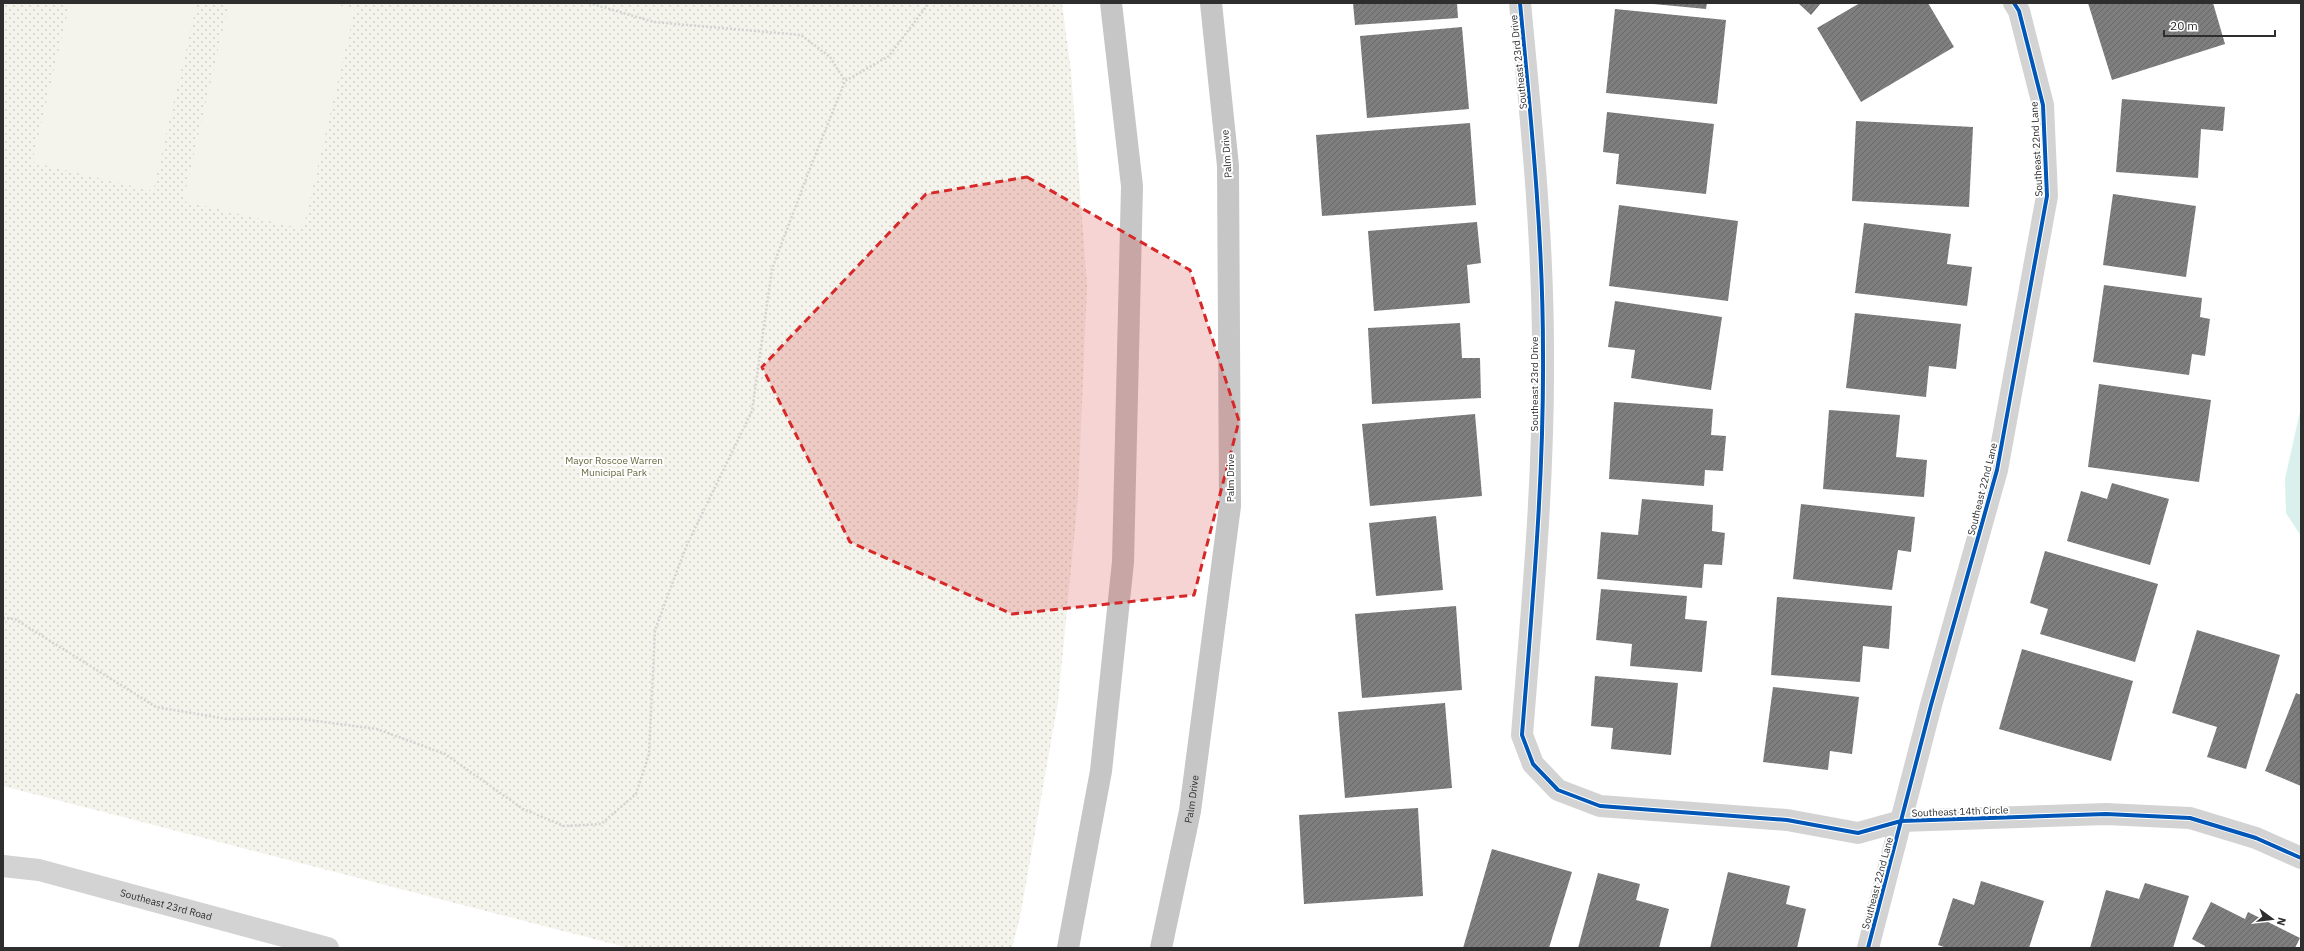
<svg xmlns="http://www.w3.org/2000/svg" width="2304" height="951" viewBox="0 0 2304 951" font-family="'IBM Plex Sans',sans-serif">
  <style>
    .park { fill: url(#park-dots) }
    .pitch { fill: #f4f3ec }
    .water { fill: #d9f0ec }
    .building { fill: url(#building-hatch) }
    .lines { fill: none; stroke-linecap: round; stroke-linejoin: round }
    .path { stroke: #d3d3d3; stroke-width: 2.5; stroke-dasharray: 2 2; stroke-linecap: butt }
    .minor { stroke: #d3d3d3; stroke-width: 22 }
    .major { stroke: #c6c6c6; stroke-width: 22 }
    .cycleway-casing { stroke: #fff; stroke-width: 6 }
    .cycleway { stroke: #0057b8; stroke-width: 4 }
    .marked { fill: #d62828; fill-opacity: 0.2; stroke: #d62828; stroke-width: 3; stroke-dasharray: 8 5; stroke-linejoin: round }
    .labels { text-anchor: middle; stroke-width: 4; stroke-linejoin: round; paint-order: stroke }
    .street-label { font-size: 10px; fill: #2e2e2e; stroke: #fff }
    .park-label { font-size: 10px; fill: #68673d; stroke: #fff }
  </style>
  <defs>
    <pattern id="park-dots" width="8" height="8" patternUnits="userSpaceOnUse"><rect width="8" height="8" fill="#f4f3ec"/><path d="M2 2h.1M6 6h.1" fill="none" stroke="#d2d1cb" stroke-width="1.8" stroke-linecap="round"/></pattern>
    <pattern id="building-hatch" width="6" height="6" patternUnits="userSpaceOnUse"><rect width="6" height="6" fill="#7e7e7e"/><path d="M-1 1l2-2M0 6l6-6M5 7l2-2" fill="none" stroke="#686868"/></pattern>
  </defs>
  <rect width="100%" height="100%" fill="#fff"/>
  <path class="park" d="M3 3H1062L1071 71 1087 285 1078 496 1058 702 1020 917 1012 948H629L3 786Z"/>
  <path class="pitch" d="M70 3H197L153 191 32 162Z
    M229 3H329L355 9 303 229 183 201Z"/>
  <path class="water" d="M2301 407V536L2286 513 2285 479Z"/>
  <path class="building" d="M1353 3H1457L1458 18 1355 25Z
    M1643 3H1707L1706 9Z
    M1798 3H1821L1811 15Z
    M1860 3H1928L1954 47 1861 102 1817 28Z
    M2088 3H2213L2225 44 2112 80Z
    M1615 9 1726 20 1717 104 1606 93Z
    M1462 27 1469 109 1367 118 1360 36Z
    M2122 99 2225 107 2223 131 2201 129 2198 178 2116 172Z
    M1607 112 1714 124 1706 194 1616 184 1619 154 1603 152Z
    M1856 121 1973 127 1969 207 1852 201Z
    M1470 123 1476 205 1322 216 1316 135Z
    M2113 194 2196 206 2186 277 2103 265Z
    M1619 205 1738 221 1728 301 1609 286Z
    M1477 222 1481 263 1467 265 1470 303 1374 311 1368 231Z
    M1864 223 1951 234 1947 264 1972 267 1967 306 1855 293Z
    M2104 285 2202 298 2200 317 2210 319 2205 356 2192 354 2189 375 2093 362Z
    M1615 301 1722 317 1711 390 1631 378 1635 350 1608 347Z
    M1855 313 1961 324 1956 369 1929 366 1926 397 1846 388Z
    M1460 323 1462 358H1480L1481 398 1372 404 1368 328Z
    M2099 384 2211 400 2199 482 2088 467Z
    M1614 402 1713 409 1711 435 1726 436 1723 471 1705 470 1704 486 1609 479Z
    M1829 410 1900 415 1896 457 1927 460 1924 497 1823 489Z
    M1475 414 1482 496 1370 506 1362 424Z
    M2112 483 2169 499 2150 565 2067 541 2081 491 2107 499Z
    M1642 499 1713 505 1712 531 1725 533 1722 565 1704 564 1702 588 1597 579 1601 532 1638 535Z
    M1801 504 1915 517 1911 552 1898 550 1892 590 1793 579Z
    M1436 516 1443 590 1376 596 1369 523Z
    M2045 551 2158 584 2135 662 2040 634 2048 609 2030 603Z
    M1601 589 1687 596 1685 619 1707 621 1702 672 1630 666 1632 644 1596 640Z
    M1777 597 1892 606 1889 649 1863 646 1860 682 1771 675Z
    M1456 606 1462 690 1362 698 1355 614Z
    M2197 630 2280 655 2246 769 2207 757 2217 727 2172 713Z
    M2022 649 2133 681 2111 761 1999 729Z
    M1595 676 1678 683 1671 755 1611 749 1613 728 1591 726Z
    M1773 687 1859 697 1852 754 1830 751 1828 770 1763 762Z
    M2296 693 2301 695V786L2265 771Z
    M1445 703 1452 788 1345 798 1338 712Z
    M1418 808 1423 896 1304 904 1299 815Z
    M1492 849 1572 872 1549 948H1463Z
    M1728 872 1790 886 1786 904 1806 909 1797 948H1710Z
    M1598 873 1640 884 1636 900 1669 909 1659 948H1578Z
    M1981 881 2044 901 2029 948H1947L1938 945 1953 898 1974 905Z
    M2145 883 2189 896 2173 948H2090L2106 890 2139 899Z
    M2211 902 2245 919 2248 912 2300 938 2295 948H2204L2205 946 2192 939Z"/>
  <g class="lines">
    <path class="path" d="M589 3 654 22 801 35 830 57 845 81
      M3 618 15 619 156 707 227 719H301L377 729 445 754 523 809 564 826 601 824 636 794 649 754 655 630 686 547 752 411 772 269 809 171 845 81 889 56 929 3"/>
    <g class="minor">
      <path d="M1520 3C1531 119 1543 236 1543 352 1544 481 1532 608 1522 735L1533 764 1558 790 1600 806 1787 820 1858 833 1901 821 2106 814 2190 818 2256 838 2301 858"/>
      <path id="s1" d="M3 866 39 870 328 948"/>
      <path d="M1868 948 1931 705 1997 470 2047 196 2043 105 2019 11 2014 3"/>
    </g>
    <g class="major">
      <path d="M1068 948 1101 771 1123 562 1132 186 1111 3"/>
      <path id="s2" d="M1161 948 1190 811 1230 506 1228 166 1211 3"/>
    </g>
    <g class="cycleway-casing">
      <path id="cycleway" d="M1520 3C1531 119 1543 236 1543 352 1544 481 1532 608 1522 735L1533 764 1558 790 1600 806 1787 820 1858 833 1901 821 2106 814 2190 818 2256 838 2301 858
        M1868 948 1931 705 1997 470 2047 196 2043 105 2019 11 2014 3"/>
    </g>
    <use href="#cycleway" class="cycleway"/>
  </g>
  <path class="marked" d="M1027 177 1190 270 1239 421 1194 595 1012 614 850 542 762 367 926 194Z"/>
  <g class="labels">
    <g class="street-label">
      <text transform="translate(1518 62) rotate(-96)" y="4">Southeast 23rd Drive</text>
      <text transform="translate(2036 149) rotate(-93)" y="4">Southeast 22nd Lane</text>
      <text transform="translate(1226 154) rotate(-94)" y="4">Palm Drive</text>
      <text transform="translate(1534 384) rotate(-90)" y="4">Southeast 23rd Drive</text>
      <text transform="translate(1230 478) rotate(-90)" y="4">Palm Drive</text>
      <text transform="translate(1982 489) rotate(-76)" y="4">Southeast 22nd Lane</text>
      <text dy="4" stroke="none"><textPath href="#s2" startOffset="152">Palm Drive</textPath></text>
      <text transform="translate(1960 811) rotate(-2)" y="4">Southeast 14th Circle</text>
      <text transform="translate(1877 883) rotate(-75)" y="4">Southeast 22nd Lane</text>
      <text dy="4" stroke="none"><textPath href="#s1" startOffset="168">Southeast 23rd Road</textPath></text>
    </g>
    <g class="park-label">
      <text x="614" y="464">Mayor Roscoe Warren<tspan x="614" dy="12">Municipal Park</tspan></text>
    </g>
  </g>
  <rect width="2304" height="951" fill="none" stroke="#2e2e2e" stroke-width="8"/>
  <g transform="translate(2272 919) rotate(105)" stroke="#ffffff" stroke-width="3" paint-order="stroke">
  <path d="M0-3L7 15L0 10L-7 15Z" fill="#2e2e2e"/>
  <text y="-6" font-size="11" font-weight="bold" text-anchor="middle" fill="#2e2e2e">N</text>
  </g>
  <path d="M2164 30v6h111v-6" fill="none" stroke="#2e2e2e" stroke-width="2"/>
  <text x="2170" y="30" font-size="12" fill="#2e2e2e" stroke="#ffffff" stroke-width="3" paint-order="stroke">20 m</text>
</svg>
